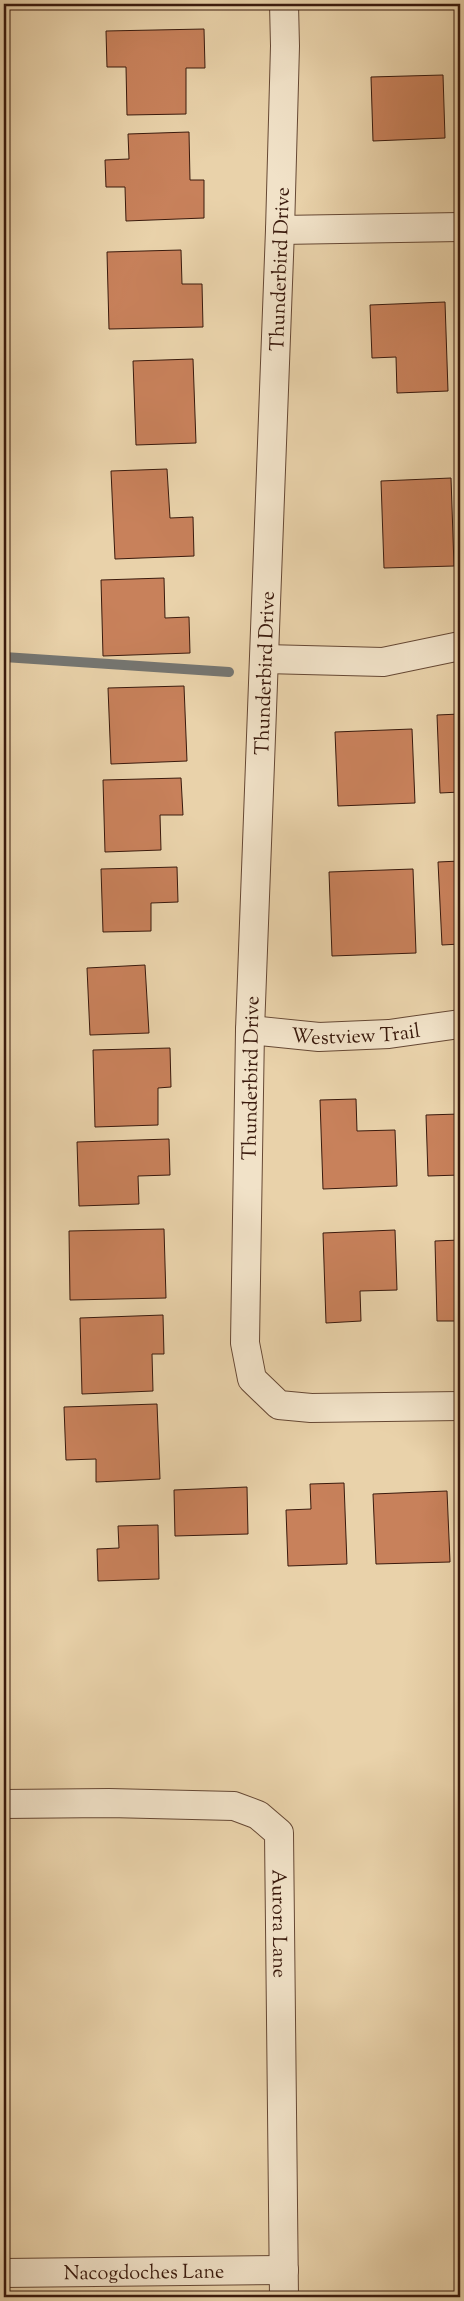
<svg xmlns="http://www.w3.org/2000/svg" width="464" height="2301" viewBox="0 0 464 2301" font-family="'Sorts Mill Goudy',serif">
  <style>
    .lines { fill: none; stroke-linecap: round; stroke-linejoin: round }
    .stream { stroke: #757672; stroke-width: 10 }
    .building { fill: #c8815b; stroke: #3a1a0d }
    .minor-casing { stroke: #664834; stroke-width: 30 }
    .minor { stroke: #f1e2c8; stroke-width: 28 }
    .labels { text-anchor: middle; stroke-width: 5; stroke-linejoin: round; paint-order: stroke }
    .street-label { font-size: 20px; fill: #3a1a0d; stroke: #f1e2c8 }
  </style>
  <rect width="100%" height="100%" fill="#e9d2aa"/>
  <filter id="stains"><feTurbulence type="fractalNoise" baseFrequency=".004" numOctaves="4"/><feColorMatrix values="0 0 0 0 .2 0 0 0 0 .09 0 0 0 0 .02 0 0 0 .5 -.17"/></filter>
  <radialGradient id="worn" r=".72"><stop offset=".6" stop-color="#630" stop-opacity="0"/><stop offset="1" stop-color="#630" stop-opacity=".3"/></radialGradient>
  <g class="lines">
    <path class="stream" d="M4 657 229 672"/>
  </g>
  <path class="building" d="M204 29 205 68H186V114L127 115 126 67H107L106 31Z
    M443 75 445 138 373 141 371 77Z
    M189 132 190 180H204V218L126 221 125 187H106L105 160 129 159 128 134Z
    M181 250 182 284H202L203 327 109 329 107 252Z
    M445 302 448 391 397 393 396 357 372 358 370 305Z
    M193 359 196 443 136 445 133 361Z
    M167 469 170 518 193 517 194 556 115 559 111 471Z
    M451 478 454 566 384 568 381 481Z
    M164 578 165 618 189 617 190 653 103 656 101 580Z
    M184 686 187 761 111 764 108 688Z
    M460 714V792L440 793 437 715Z
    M412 729 415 803 338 806 335 732Z
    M181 778 183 815H160L161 850 105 852 103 780Z
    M460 861V944L442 945 438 862Z
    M177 867 178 902 151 903V931L103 932 101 869Z
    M413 869 416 953 332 956 329 872Z
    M145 965 149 1033 90 1035 87 968Z
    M170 1048 171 1087 158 1088V1125L95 1127 93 1050Z
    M356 1099 357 1131 395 1130 397 1186 323 1189 320 1100Z
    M460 1114V1175L428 1176 426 1115Z
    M169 1139 170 1175 138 1176 139 1204 79 1206 77 1142Z
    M164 1229 166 1298 70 1300 69 1231Z
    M395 1230 397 1290 360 1291 361 1321 326 1323 323 1233Z
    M460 1240V1321H437L435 1241Z
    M163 1315 164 1354H152L153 1391 82 1394 80 1318Z
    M157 1404 160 1479 96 1482V1459L66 1460 64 1407Z
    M344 1483 347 1564 288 1566 286 1510 311 1509 310 1484Z
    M247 1487 248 1534 175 1536 174 1490Z
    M447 1491 450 1562 376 1564 373 1494Z
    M158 1525 159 1579 98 1581 97 1549 119 1548 118 1526Z"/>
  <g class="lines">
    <g class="minor-casing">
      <g id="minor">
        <path d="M284 4 285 46 280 230 250 1030 245 1343 252 1379 279 1405 311 1408 460 1406"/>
        <path d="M280 230 460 227"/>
        <path d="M265 659 383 662 460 646"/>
        <path id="s1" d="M250 1030 319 1037 389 1034 460 1024"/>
        <path id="s2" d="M4 1804 109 1803 234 1806 258 1815 279 1833 284 2297"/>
        <path id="s3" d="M4 2273 284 2270"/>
      </g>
    </g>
    <use href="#minor" class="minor"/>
  </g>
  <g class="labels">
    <g class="street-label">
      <text transform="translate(279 269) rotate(-88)" y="7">Thunderbird Drive</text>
      <text transform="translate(264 673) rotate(-88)" y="7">Thunderbird Drive</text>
      <text dy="7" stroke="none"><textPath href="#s1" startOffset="106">Westview Trail</textPath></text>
      <text transform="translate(250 1078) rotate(-89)" y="7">Thunderbird Drive</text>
      <text dy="7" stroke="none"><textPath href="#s2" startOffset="374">Aurora Lane</textPath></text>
      <text dy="7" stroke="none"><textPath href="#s3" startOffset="140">Nacogdoches Lane</textPath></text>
    </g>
  </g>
  <rect width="464" height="2301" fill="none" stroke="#e9d2aa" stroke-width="20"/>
  <rect x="5" y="5" width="454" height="2291" fill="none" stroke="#3a1a0d" stroke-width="2.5"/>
  <rect x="10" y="10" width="444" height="2281" fill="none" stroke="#3a1a0d"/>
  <rect width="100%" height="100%" filter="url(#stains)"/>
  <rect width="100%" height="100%" fill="url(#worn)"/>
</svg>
